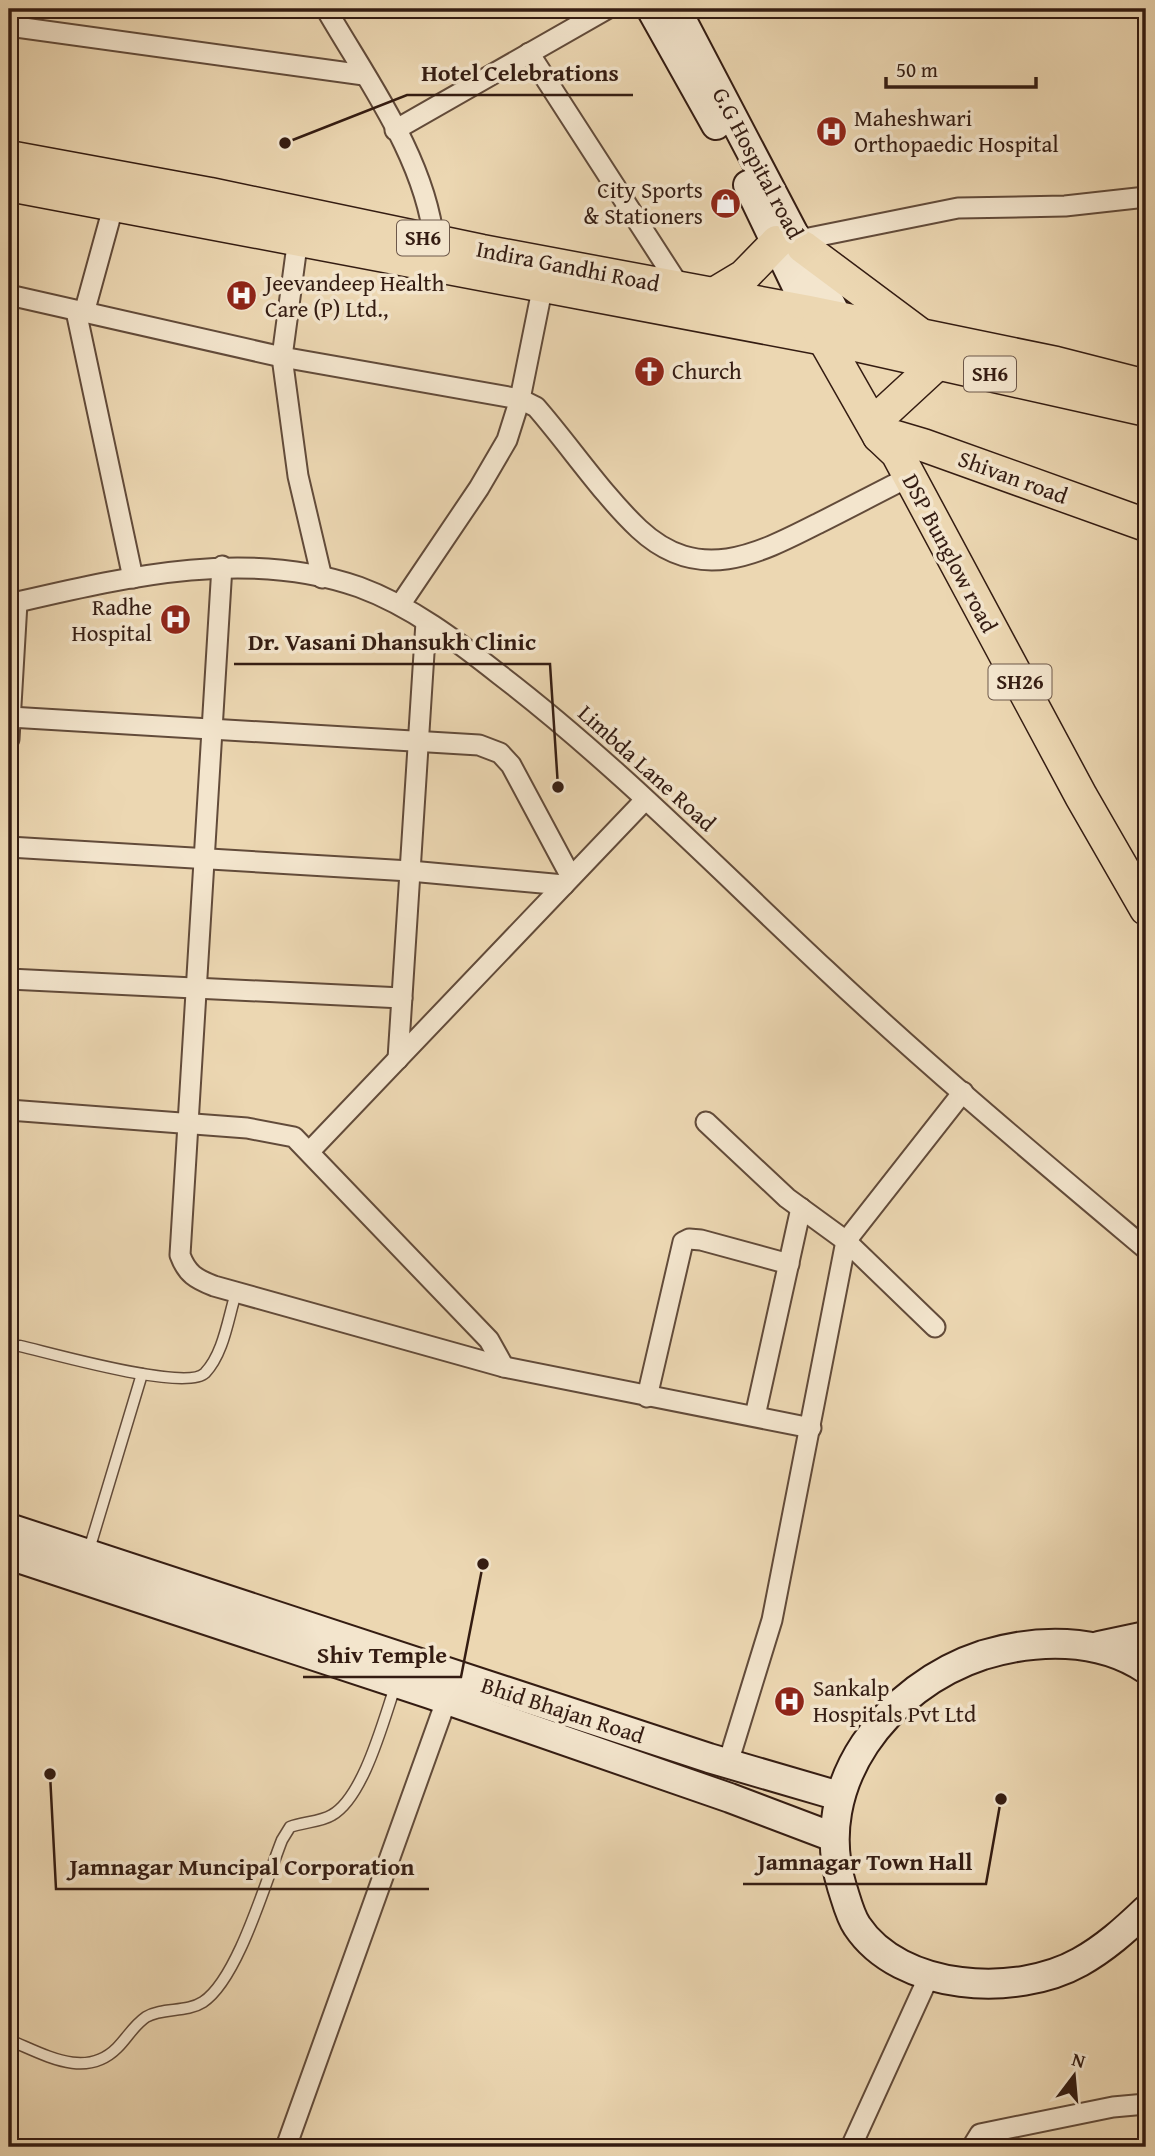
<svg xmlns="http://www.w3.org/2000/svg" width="1155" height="2156" viewBox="0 0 1155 2156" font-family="'Gentium Book Plus',serif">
	<rect width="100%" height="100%" fill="#ecd7b2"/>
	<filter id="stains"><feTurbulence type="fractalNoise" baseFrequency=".00286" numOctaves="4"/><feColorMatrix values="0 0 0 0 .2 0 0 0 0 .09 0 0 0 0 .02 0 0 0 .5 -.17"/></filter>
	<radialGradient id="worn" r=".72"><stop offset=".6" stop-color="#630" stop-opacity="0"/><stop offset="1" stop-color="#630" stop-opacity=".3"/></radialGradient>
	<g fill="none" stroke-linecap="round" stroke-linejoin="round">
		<defs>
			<g id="service">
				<path d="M20,1346C51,1353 186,1392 205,1373C224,1353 228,1318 236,1293"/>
				<polyline points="88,1553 142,1374"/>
				<path d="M9,2040C44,2054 85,2080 117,2048C128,2037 133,2026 146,2017C163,2007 186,2013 203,2002C238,1979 266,1880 282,1840L290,1827C303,1822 321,1822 332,1815C364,1797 384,1718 396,1684"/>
			</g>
			<g id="minor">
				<path d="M326,9C367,80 425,158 434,241"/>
				<polyline points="9,26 364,75"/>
				<polyline points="529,53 680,287"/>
				<polyline points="395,130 607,9"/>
				<polyline points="298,238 282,357 298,476 322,578"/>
				<polyline points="799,240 958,208 1065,206 1146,197"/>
				<path d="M9,295L282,357L520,399L536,407C570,446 602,494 639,529C699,585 758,554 819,523C849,508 879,492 909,477"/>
				<polyline points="76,311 133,578"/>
				<polyline points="84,313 114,204"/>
				<path d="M222,566L180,1255C187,1274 196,1279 214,1286L504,1367L811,1428"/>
				<path d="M9,604C122,578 245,547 359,587C411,606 457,641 500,675C616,764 719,870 826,970C929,1067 1038,1158 1146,1249"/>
				<polyline points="400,605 479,488 507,440 520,399 543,285"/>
				<polyline points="10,717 479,745 500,753 511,765 571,877"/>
				<polyline points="9,739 17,603"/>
				<polyline points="9,847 410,871 564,885"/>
				<polyline points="9,979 402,998"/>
				<polyline points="398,1059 426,622"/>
				<polyline points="9,1110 247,1128 294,1137 489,1340 504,1367"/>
				<polyline points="706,1122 787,1198 846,1241 935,1327"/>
				<polyline points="310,1151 645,800"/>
				<polyline points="647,1397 683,1242 689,1239 701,1240 789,1264"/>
				<polyline points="755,1416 801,1208"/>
				<polyline points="728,1763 772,1620 846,1241 963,1092"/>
				<polyline points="286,2147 450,1690"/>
				<polyline points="851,2147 929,1976"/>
				<polyline points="972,2147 980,2134 1113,2107 1146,2104"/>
			</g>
			<g id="secondary">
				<polyline points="651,9 716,125"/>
				<polyline points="676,9 838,318"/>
				<polyline points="748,185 809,312"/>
				<polyline points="9,1528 709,1758 839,1796"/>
				<polyline points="9,1555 430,1694 730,1798 833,1837"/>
				<polyline points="1099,1646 1146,1636"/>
				<path d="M1146,1669C1098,1637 1036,1639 983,1655C888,1686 810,1784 842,1887C846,1899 850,1916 857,1926C900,1991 1016,1998 1080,1962C1105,1948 1125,1930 1146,1910"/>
			</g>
			<g id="primary">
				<polyline points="9,157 210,194 482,251 809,312 1056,363 1146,386"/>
				<polyline points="9,185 851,344 1146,410"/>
				<polyline points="803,247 917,332"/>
				<polyline points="714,294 744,276 777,242"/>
				<polyline points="817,327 879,436 897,453 1081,796 1146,909"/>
				<polyline points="886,411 938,363"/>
				<polyline points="879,436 896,437 923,445 1146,525"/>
			</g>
		</defs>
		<use href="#service" stroke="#624b3a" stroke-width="13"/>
		<use href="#minor" stroke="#624b3a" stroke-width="23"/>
		<use href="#secondary" stroke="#341c12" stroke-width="32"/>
		<use href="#primary" stroke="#341c12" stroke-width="35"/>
		<use href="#service" stroke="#f3e5cd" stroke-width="10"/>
		<use href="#minor" stroke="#f3e5cd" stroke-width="19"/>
		<use href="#secondary" stroke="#f3e5cd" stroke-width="28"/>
		<use href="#primary" stroke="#ecd7b2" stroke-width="32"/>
	</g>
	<defs>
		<symbol id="hospital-disc" viewBox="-11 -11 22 22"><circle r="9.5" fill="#8f2418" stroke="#f3e5cd"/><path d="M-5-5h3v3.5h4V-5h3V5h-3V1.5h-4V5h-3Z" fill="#fff"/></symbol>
		<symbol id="shop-disc" viewBox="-11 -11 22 22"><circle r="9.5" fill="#8f2418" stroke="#f3e5cd"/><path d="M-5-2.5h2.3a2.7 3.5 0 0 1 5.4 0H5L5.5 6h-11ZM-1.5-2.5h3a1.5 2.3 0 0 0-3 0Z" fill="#fff"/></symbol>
		<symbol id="church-disc" viewBox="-11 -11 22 22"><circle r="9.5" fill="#8f2418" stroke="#f3e5cd"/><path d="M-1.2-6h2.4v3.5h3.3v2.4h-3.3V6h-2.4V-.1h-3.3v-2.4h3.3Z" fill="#fff"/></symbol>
	</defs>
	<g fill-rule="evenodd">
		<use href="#hospital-disc" x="814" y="114" width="35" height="35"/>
		<use href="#shop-disc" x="708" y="186" width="35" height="35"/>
		<use href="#hospital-disc" x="224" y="278" width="35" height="35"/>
		<use href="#church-disc" x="632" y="354" width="35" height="35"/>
		<use href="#hospital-disc" x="158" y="602" width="35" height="35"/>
		<use href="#hospital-disc" x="772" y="1684" width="35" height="35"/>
	</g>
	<g text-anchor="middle" stroke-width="7" stroke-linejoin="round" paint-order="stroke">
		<g fill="#f3e5cd" stroke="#6d584a" stroke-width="2">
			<rect x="397" y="220.5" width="52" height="35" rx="5"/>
			<rect x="964" y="356.5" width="52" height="35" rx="5"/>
			<rect x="988.5" y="664.5" width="63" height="35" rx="5"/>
		</g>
		<g font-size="21" font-weight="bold" fill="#341c12">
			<text x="423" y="245">SH6</text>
			<text x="990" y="381">SH6</text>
			<text x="1020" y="689">SH26</text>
		</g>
		<g font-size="23" fill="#341c12" stroke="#f3e5cd" text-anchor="start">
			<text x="854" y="126">Maheshwari<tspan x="854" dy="26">Orthopaedic Hospital</tspan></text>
			<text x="703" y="198" text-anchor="end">City Sports<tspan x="703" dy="26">&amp; Stationers</tspan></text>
			<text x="265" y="291">Jeevandeep Health<tspan x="265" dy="26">Care (P) Ltd.,</tspan></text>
			<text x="672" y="379">Church</text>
			<text x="152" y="615" text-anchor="end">Radhe<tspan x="152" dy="26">Hospital</tspan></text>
			<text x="813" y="1696">Sankalp<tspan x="813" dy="26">Hospitals Pvt Ltd</tspan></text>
		</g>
		<g font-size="23" fill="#341c12" stroke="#f3e5cd">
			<text transform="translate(758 163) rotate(62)" y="8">G.G Hospital road</text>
			<text transform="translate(568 266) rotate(11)" y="8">Indira Gandhi Road</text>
			<text transform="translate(1013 477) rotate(20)" y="8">Shivan road</text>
			<text transform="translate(950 553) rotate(62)" y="8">DSP Bunglow road</text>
			<text transform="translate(647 768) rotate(42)" y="8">Limbda Lane Road</text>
			<text transform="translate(563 1710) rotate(18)" y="8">Bhid Bhajan Road</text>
		</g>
	</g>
	<path fill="none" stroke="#341c12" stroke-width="2.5" d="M285 143L407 95H633M558 787L550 664H234M483 1564L461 1677H303M1001 1799L986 1884H743M50 1774L56 1889H429"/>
	<g fill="#341c12" stroke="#f3e5cd" stroke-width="2.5">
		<circle cx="285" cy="143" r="7"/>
		<circle cx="558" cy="787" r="7"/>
		<circle cx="483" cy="1564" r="7"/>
		<circle cx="1001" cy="1799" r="7"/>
		<circle cx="50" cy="1774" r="7"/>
	</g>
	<g font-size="24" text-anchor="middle" font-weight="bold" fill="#341c12" stroke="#f3e5cd" stroke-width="7" stroke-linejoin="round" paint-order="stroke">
		<text x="520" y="81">Hotel Celebrations</text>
		<text x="392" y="650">Dr. Vasani Dhansukh Clinic</text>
		<text x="382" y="1663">Shiv Temple</text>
		<text x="865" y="1870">Jamnagar Town Hall</text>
		<text x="242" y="1875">Jamnagar Muncipal Corporation</text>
	</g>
	<rect width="1155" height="2156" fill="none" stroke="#ecd7b2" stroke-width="35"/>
	<rect x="10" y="10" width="1134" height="2135" fill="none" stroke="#341c12" stroke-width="3.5"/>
	<rect x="18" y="18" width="1120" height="2121" fill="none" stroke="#341c12" stroke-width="2"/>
	<g transform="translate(1074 2076) rotate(16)" stroke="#f3e5cd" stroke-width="5" paint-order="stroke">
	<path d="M0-5L12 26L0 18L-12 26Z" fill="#341c12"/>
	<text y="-10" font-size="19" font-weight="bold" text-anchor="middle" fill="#341c12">N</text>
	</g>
	<path d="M886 77v10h150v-10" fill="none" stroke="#341c12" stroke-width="3.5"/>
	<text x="896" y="77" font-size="21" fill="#341c12" stroke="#f3e5cd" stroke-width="5" paint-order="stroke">50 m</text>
	<rect width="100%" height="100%" filter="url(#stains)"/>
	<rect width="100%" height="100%" fill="url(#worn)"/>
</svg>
